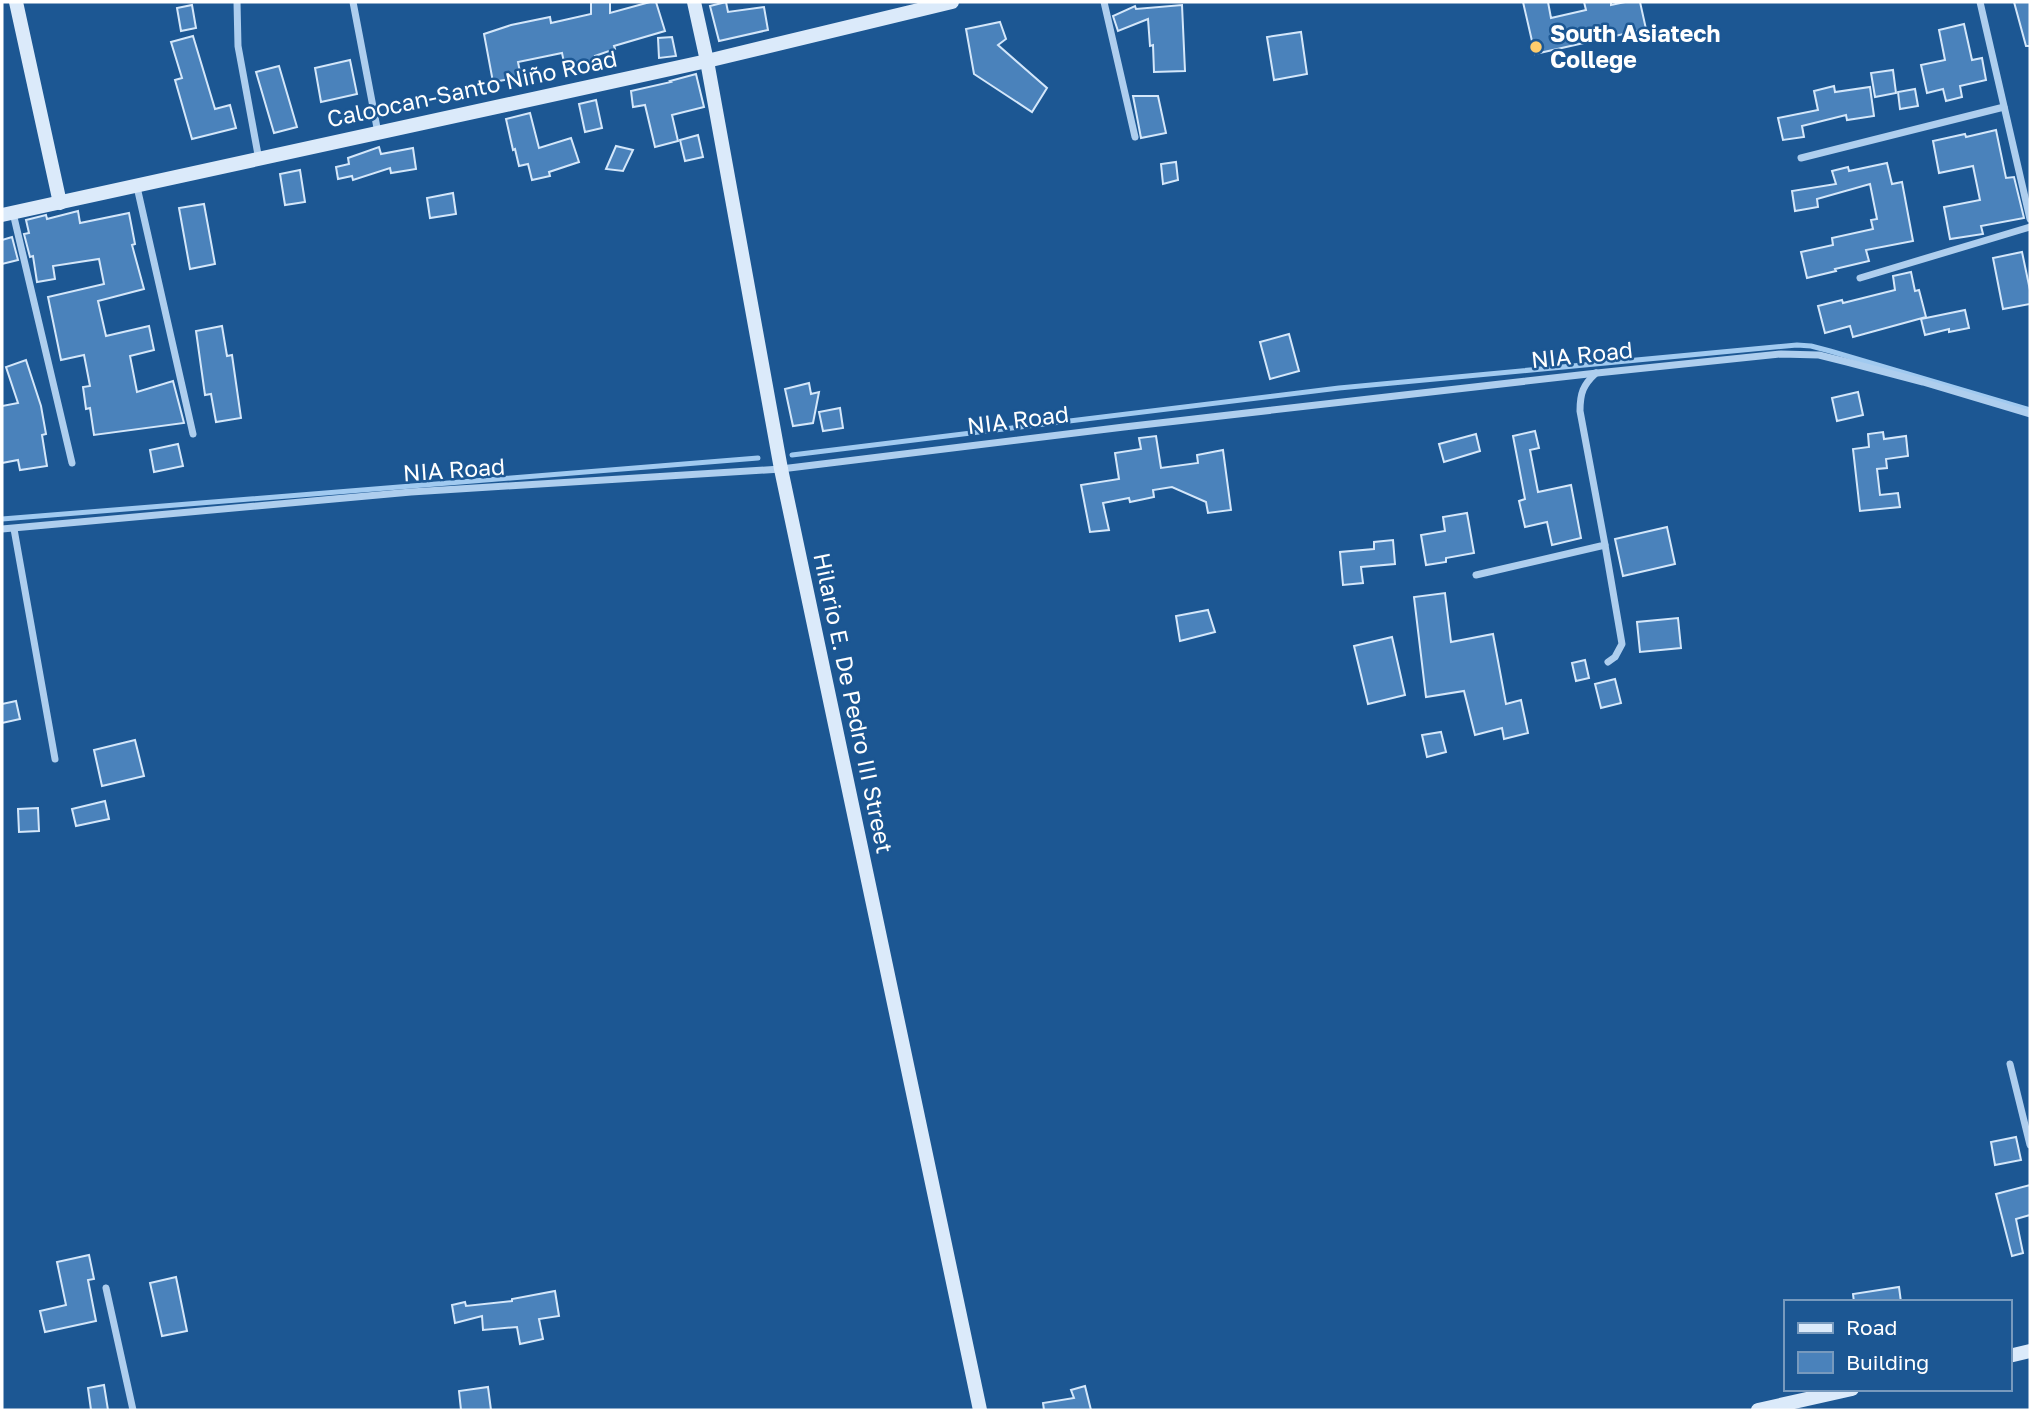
<svg xmlns="http://www.w3.org/2000/svg" width="2032" height="1412" viewBox="0 0 2032 1412" font-family="'Golos Text',sans-serif">
	<rect width="100%" height="100%" fill="#1c5793"/>
	<g fill="none" stroke-linecap="round" stroke-linejoin="round">
		<g stroke="#a1caf0" stroke-width="5">
			<polyline points="792,455 1339,388 1797,345 1811,346 1830,351 2030,410"/>
			<polyline points="2,519 758,458"/>
		</g>
	</g>
	<g fill="#4a82bb" stroke="#d4e7fa" stroke-width="2">
		<polygon points="591,2 610,2 610,13 650,2 656,2 665,31 614,46 615,49 595,56 596,60 565,67 562,53 518,62 521,77 493,82 484,34 511,25 550,17 551,23 591,14"/>
		<polygon points="726,2 728,12 764,7 768,30 719,41 710,6"/>
		<polygon points="1523,2 1548,2 1551,18 1586,10 1584,2 1611,2 1611,5 1625,2 1640,2 1646,29 1535,54"/>
		<polygon points="2014,2 2030,2 2030,46 2026,46"/>
		<polygon points="192,5 196,28 181,31 177,8"/>
		<polygon points="1182,5 1185,71 1154,72 1153,45 1150,46 1148,19 1118,31 1113,16 1135,6 1136,9"/>
		<polygon points="1000,22 1006,39 998,45 1047,88 1032,112 974,74 966,29"/>
		<polygon points="1964,24 1972,60 1982,58 1986,80 1960,86 1962,97 1946,101 1943,89 1927,93 1921,65 1945,60 1939,30"/>
		<polygon points="1301,32 1307,74 1274,80 1267,37"/>
		<polygon points="193,36 215,109 230,105 236,128 192,139 175,80 182,78 171,42"/>
		<polygon points="672,37 676,56 659,58 658,38"/>
		<polygon points="350,60 357,94 321,102 315,68"/>
		<polygon points="279,66 297,127 274,133 256,72"/>
		<polygon points="1893,70 1896,93 1875,97 1871,73"/>
		<polygon points="696,74 704,107 672,115 678,141 655,147 645,105 633,107 631,91 671,82 670,81"/>
		<polygon points="1834,86 1835,92 1870,87 1874,116 1847,120 1846,115 1802,126 1804,137 1783,140 1778,118 1818,110 1814,91"/>
		<polygon points="1915,89 1918,106 1900,109 1898,92"/>
		<polygon points="1133,96 1158,96 1166,133 1141,138"/>
		<polygon points="596,100 602,128 585,132 579,104"/>
		<polygon points="530,113 539,148 571,138 579,162 549,172 550,176 532,180 528,164 519,166 515,149 513,150 506,119"/>
		<polygon points="1996,130 2006,178 2014,177 2024,218 1981,226 1983,234 1950,239 1944,207 1980,200 1973,166 1939,173 1933,141 1965,134 1966,137"/>
		<polygon points="698,135 703,157 685,161 680,140"/>
		<polygon points="616,146 633,150 623,171 606,169"/>
		<polygon points="379,147 381,154 413,148 416,169 391,173 390,168 353,180 352,176 338,179 336,167 349,164 348,158"/>
		<polygon points="1176,162 1178,180 1163,184 1161,164"/>
		<polygon points="1887,163 1892,184 1902,182 1913,241 1866,250 1869,261 1835,269 1836,271 1807,278 1801,252 1833,245 1832,238 1873,229 1871,220 1877,219 1870,184 1817,199 1818,207 1795,211 1792,191 1836,184 1832,171 1848,167 1849,171"/>
		<polygon points="300,170 305,202 285,205 280,174"/>
		<polygon points="453,193 456,214 430,218 427,198"/>
		<polygon points="204,204 215,264 190,269 179,208"/>
		<polygon points="78,211 80,223 129,213 135,244 132,245 144,289 98,301 106,336 149,326 154,350 130,356 137,392 173,381 184,423 94,435 90,408 86,409 83,387 90,386 84,355 61,360 48,297 104,284 99,259 53,266 55,279 37,282 33,256 30,257 24,234 29,233 26,220 46,215 47,219"/>
		<polygon points="12,237 18,260 2,264 2,240"/>
		<polygon points="2022,252 2030,290 2030,304 2003,309 1993,258"/>
		<polygon points="1911,272 1915,291 1919,290 1926,317 1853,337 1850,326 1825,333 1818,306 1842,300 1843,303 1895,290 1893,276"/>
		<polygon points="1965,310 1969,328 1949,332 1949,329 1925,335 1921,319"/>
		<polygon points="222,326 227,356 232,355 241,418 216,422 211,394 205,395 196,331"/>
		<polygon points="1289,334 1299,371 1270,379 1260,342"/>
		<polygon points="26,360 41,406 46,434 42,435 47,466 20,470 18,460 2,463 2,406 18,403 6,367"/>
		<polygon points="809,383 811,394 819,392 813,423 793,426 785,389"/>
		<polygon points="1858,392 1863,415 1837,421 1832,398"/>
		<polygon points="840,408 843,428 823,431 819,412"/>
		<polygon points="1535,431 1539,448 1530,450 1538,492 1571,485 1581,538 1552,545 1547,522 1525,527 1519,501 1525,499 1513,436"/>
		<polygon points="1883,432 1884,439 1906,436 1908,456 1886,459 1887,468 1877,469 1880,495 1898,493 1900,507 1860,511 1853,449 1869,447 1868,434"/>
		<polygon points="1476,434 1480,451 1444,462 1439,444"/>
		<polygon points="1156,436 1161,468 1198,463 1197,455 1223,450 1231,510 1208,513 1206,502 1172,487 1153,490 1154,497 1130,502 1129,498 1103,503 1109,530 1090,532 1081,485 1119,479 1115,453 1141,449 1139,438"/>
		<polygon points="178,444 183,466 154,472 150,450"/>
		<polygon points="1467,513 1474,553 1446,558 1446,562 1426,565 1421,535 1445,531 1443,517"/>
		<polygon points="1667,527 1675,564 1623,576 1615,539"/>
		<polygon points="1393,540 1395,564 1361,567 1363,583 1343,585 1340,552 1374,549 1374,542"/>
		<polygon points="1445,593 1451,642 1493,634 1506,704 1521,700 1528,733 1504,739 1502,728 1475,735 1464,691 1426,697 1414,597"/>
		<polygon points="1208,610 1215,632 1180,641 1176,616"/>
		<polygon points="1678,618 1681,648 1640,652 1637,622"/>
		<polygon points="1392,637 1405,695 1368,704 1354,646"/>
		<polygon points="1585,660 1589,678 1576,681 1572,663"/>
		<polygon points="1615,679 1621,703 1601,708 1595,684"/>
		<polygon points="16,701 20,719 2,723 2,704"/>
		<polygon points="1441,732 1446,752 1427,757 1422,735"/>
		<polygon points="135,740 144,776 102,786 94,750"/>
		<polygon points="105,801 109,819 76,826 72,809"/>
		<polygon points="38,808 39,831 19,832 18,809"/>
		<polygon points="2016,1137 2021,1160 1995,1165 1991,1142"/>
		<polygon points="2030,1185 2030,1215 2016,1219 2023,1253 2012,1256 1996,1194"/>
		<polygon points="89,1255 94,1279 88,1280 96,1321 45,1332 40,1311 66,1305 57,1262"/>
		<polygon points="176,1277 187,1331 162,1336 150,1283"/>
		<polygon points="1899,1287 1901,1302 1854,1302 1853,1294"/>
		<polygon points="555,1291 559,1316 539,1319 543,1339 520,1344 517,1327 483,1330 482,1316 455,1323 452,1305 465,1302 466,1306 512,1301 512,1299"/>
		<polygon points="104,1385 108,1410 91,1410 88,1388"/>
		<polygon points="1085,1386 1091,1410 1044,1410 1043,1403 1074,1398 1071,1390"/>
		<polygon points="488,1387 491,1410 461,1410 459,1391"/>
	</g>
	<g fill="none" stroke-linecap="round" stroke-linejoin="round">
		<g stroke="#aeceee" stroke-width="7">
			<polyline points="237,2 238,46 259,160"/>
			<polyline points="353,2 378,133"/>
			<polyline points="1104,2 1135,137"/>
			<polyline points="1980,2 2030,219"/>
			<polyline points="1801,158 2004,107"/>
			<polyline points="137,187 193,434"/>
			<polyline points="13,213 72,463"/>
			<polyline points="1860,278 2030,227"/>
			<polyline points="2,529 411,492 781,469 1124,427 1597,373 1781,354 1819,355 1847,362 1923,382 2030,414"/>
			<polyline points="14,529 55,759"/>
			<polyline points="1605,545 1622,644 1615,657 1608,662"/>
			<path d="M1476,575L1605,545L1580,411C1580,393 1583,385 1596,373"/>
			<polyline points="2010,1064 2030,1145"/>
			<polyline points="106,1288 133,1410"/>
		</g>
		<g stroke="#dbeafa" stroke-width="14">
			<polyline points="16,2 60,203"/>
			<polyline points="694,2 707,61 781,469 980,1410"/>
			<polyline points="2,215 707,61 952,2"/>
			<polyline points="2009,1356 2030,1351"/>
			<polyline points="1758,1410 1852,1389"/>
		</g>
	</g>
	<circle fill="#fecc6c" stroke="#1c5793" stroke-width="2.5" cx="1536" cy="47" r="7"/>
	<g text-anchor="middle" stroke-width="5" stroke-linejoin="round" paint-order="stroke">
		<g font-size="23" font-weight="bold" fill="#fff" stroke="#1c5793" text-anchor="start">
			<text x="1550" y="42">South Asiatech<tspan x="1550" dy="26">College</tspan></text>
		</g>
		<g font-size="23" fill="#fff" stroke="#1c5793">
			<text transform="translate(472 89) rotate(-12)" y="8">Caloocan-Santo Niño Road</text>
			<text transform="translate(1582 355) rotate(-6)" y="8">NIA Road</text>
			<text transform="translate(1018 420) rotate(-7)" y="8">NIA Road</text>
			<text transform="translate(454 470) rotate(-4)" y="8">NIA Road</text>
			<text transform="translate(853 703) rotate(78)" y="8">Hilario E. De Pedro III Street</text>
		</g>
	</g>
	<rect width="2032" height="1412" fill="none" stroke="#ffffff" stroke-width="7"/>
	<rect x="1784" y="1300" width="228" height="91" fill="#1c5793" stroke="#779abe" stroke-width="2"/>
	<rect x="1798" y="1323" width="35" height="10" fill="#dbeafa" stroke="#779abe" stroke-width="2"/>
	<text x="1846" y="1335" font-size="21" fill="#ffffff">Road</text>
	<rect x="1798" y="1352" width="35" height="21" fill="#4a82bb" stroke="#779abe" stroke-width="2"/>
	<text x="1846" y="1370" font-size="21" fill="#ffffff">Building</text>
</svg>
